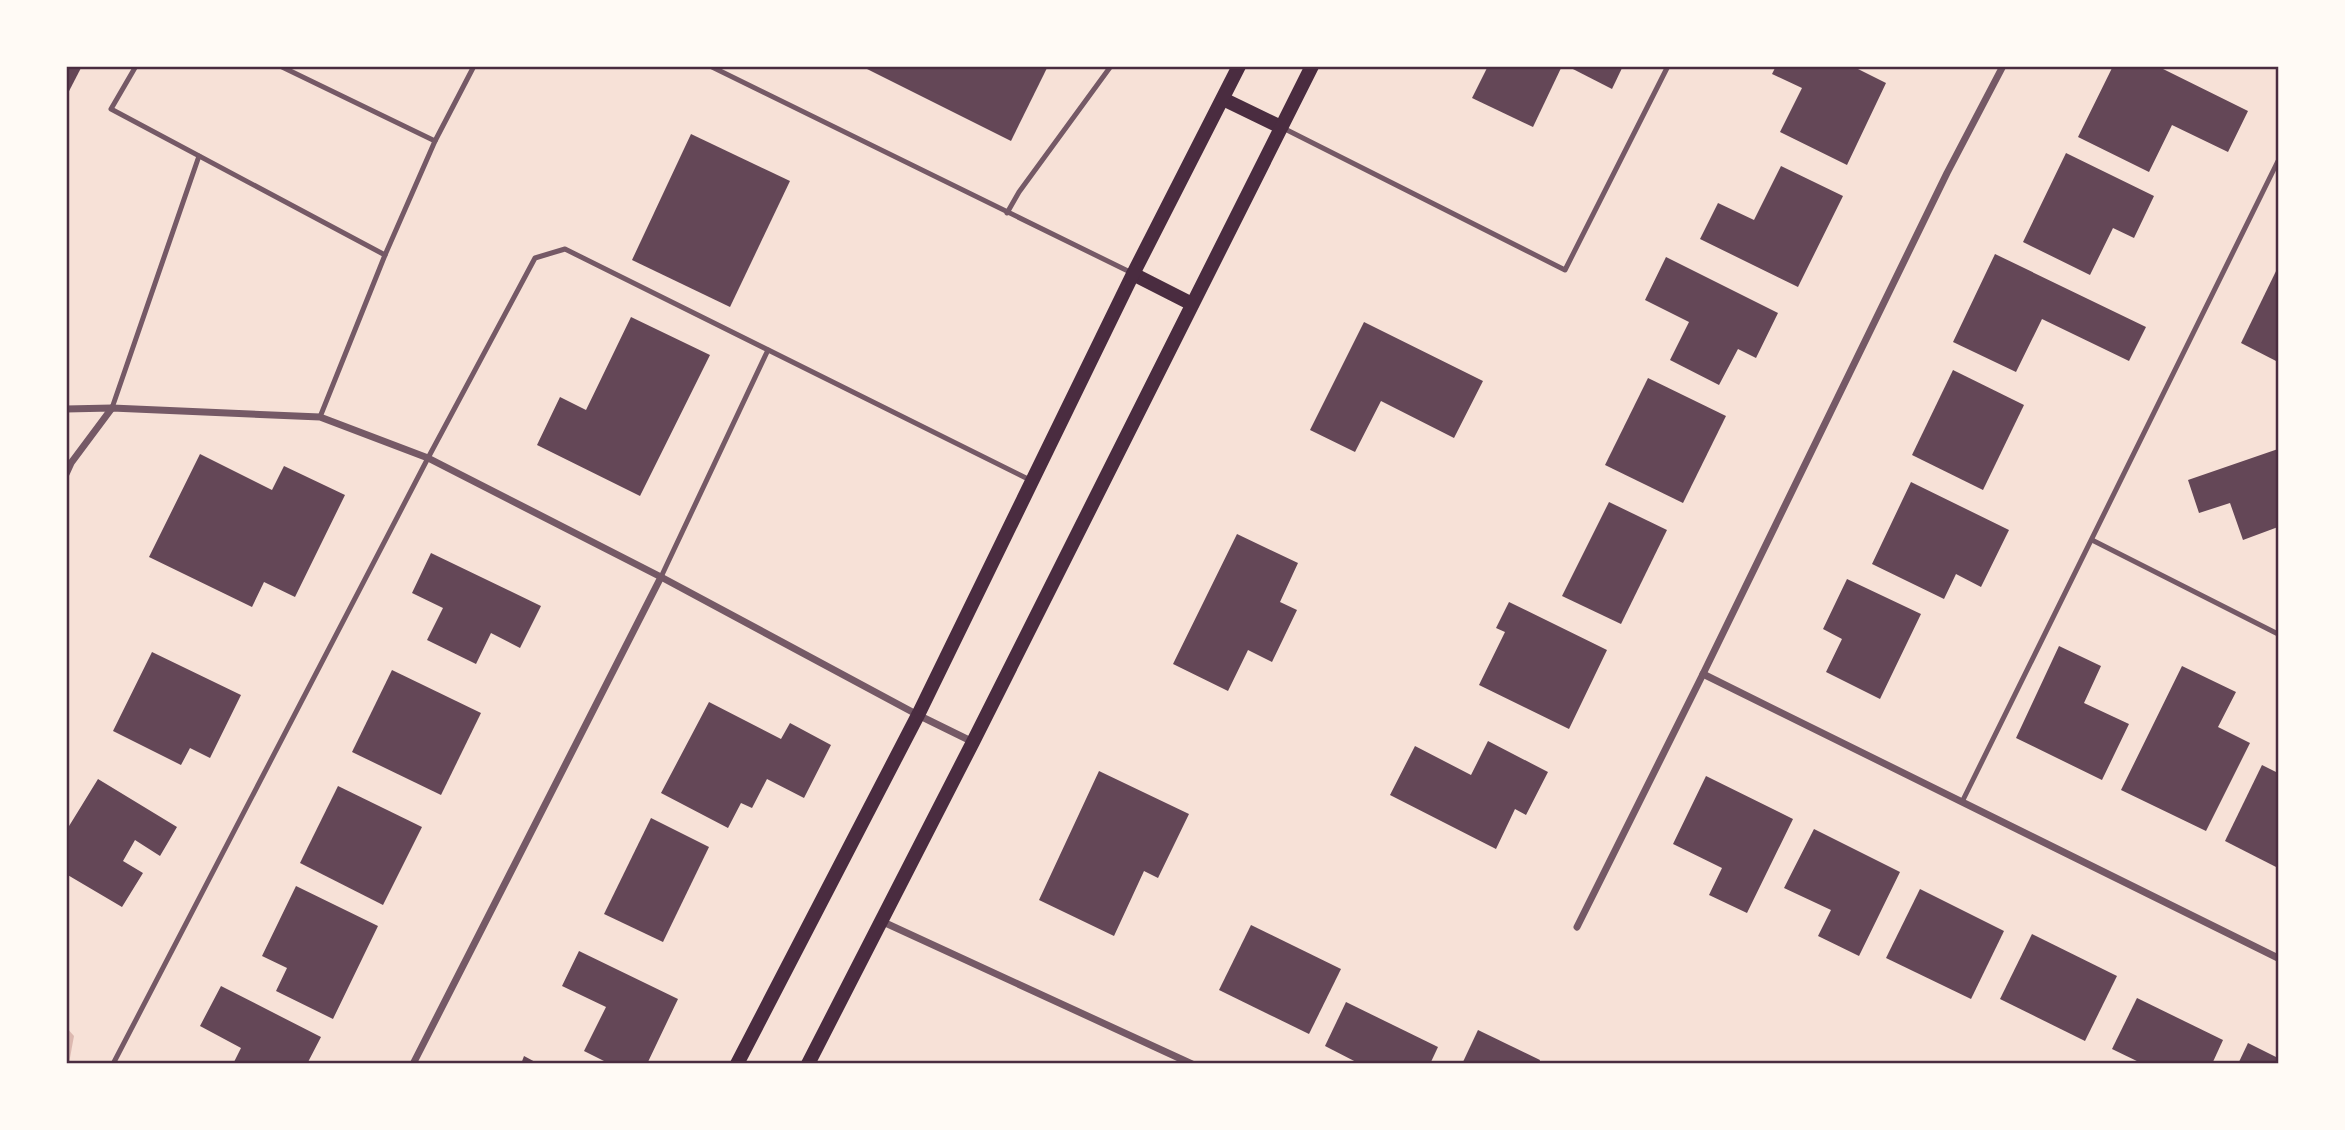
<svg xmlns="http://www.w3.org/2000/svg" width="2345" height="1130" viewBox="0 0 2345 1130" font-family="Arial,sans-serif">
	<rect width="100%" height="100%" fill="#f7e1d7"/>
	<polygon fill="#dcb8b0" points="66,1027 74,1036 69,1063 67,1063"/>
	<g fill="#644757">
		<polygon points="66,66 82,66 66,97"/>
		<polygon points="861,66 1044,66 1047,68 1011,141"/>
		<polygon points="1488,66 1562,66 1533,127 1472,98"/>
		<polygon points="1567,66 1623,66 1612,89"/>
		<polygon points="1776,66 1852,66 1886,83 1847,165 1780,132 1802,88 1772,74"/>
		<polygon points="2113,66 2157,66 2248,111 2228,152 2172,125 2149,172 2078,137"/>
		<polygon points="691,134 790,181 730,307 632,260"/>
		<polygon points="2066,153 2154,196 2134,238 2113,228 2090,275 2023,242"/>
		<polygon points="1781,166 1843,196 1798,287 1700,239 1718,203 1754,220"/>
		<polygon points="1995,254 2146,327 2129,361 2042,319 2016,372 1953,342"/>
		<polygon points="1666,257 1778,313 1756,358 1738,349 1719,385 1670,360 1689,322 1645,300"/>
		<polygon points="2278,267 2278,362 2241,343"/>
		<polygon points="631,317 710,355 640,496 537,445 560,397 586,410"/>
		<polygon points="1364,322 1483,381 1454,438 1381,401 1355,452 1310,430"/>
		<polygon points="1953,370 2024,405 1983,490 1912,455"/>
		<polygon points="1648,378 1726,416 1683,503 1605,465"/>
		<polygon points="2278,449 2278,527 2243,540 2230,503 2199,513 2188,480"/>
		<polygon points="200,454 272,490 284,466 345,495 295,597 264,582 252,607 149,557"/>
		<polygon points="1911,482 2009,530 1981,587 1956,574 1944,599 1872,564"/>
		<polygon points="1609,502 1667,530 1621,624 1562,596"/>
		<polygon points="1237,534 1298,563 1280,602 1297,610 1272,662 1248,650 1228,691 1173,664"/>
		<polygon points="431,553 541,606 520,648 491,633 476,664 427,640 443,608 412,593"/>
		<polygon points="1847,579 1921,614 1880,699 1826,672 1842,639 1823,629"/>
		<polygon points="1509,602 1607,650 1569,729 1479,685 1505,632 1496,628"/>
		<polygon points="2059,646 2101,666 2084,703 2129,724 2102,780 2016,738"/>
		<polygon points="152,652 241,695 210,758 190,748 181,765 113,731"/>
		<polygon points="2182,666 2236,692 2218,727 2250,743 2206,831 2121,790"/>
		<polygon points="392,670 481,713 441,795 352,752"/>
		<polygon points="709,702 781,739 790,723 831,745 804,798 767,779 752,808 741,803 728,828 661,793"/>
		<polygon points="1488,741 1548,772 1526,815 1515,809 1496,849 1390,795 1415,746 1471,775"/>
		<polygon points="2262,765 2278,773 2278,868 2225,841"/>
		<polygon points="1099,771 1189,814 1158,878 1144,871 1114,936 1039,900"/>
		<polygon points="1706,776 1793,819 1747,913 1709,895 1722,868 1673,844"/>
		<polygon points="98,779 177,827 160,856 135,840 123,861 143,873 122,907 66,874 66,831"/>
		<polygon points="338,786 422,827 383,905 300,863"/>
		<polygon points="651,818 709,847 663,942 604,914"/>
		<polygon points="1814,829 1900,872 1859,956 1818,936 1831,910 1784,888"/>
		<polygon points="296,886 378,926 333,1019 276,991 287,968 262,956"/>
		<polygon points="1920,889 2004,931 1971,999 1886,958"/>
		<polygon points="1251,925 1341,969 1309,1034 1219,990"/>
		<polygon points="2032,934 2117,976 2085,1041 2000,999"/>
		<polygon points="579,951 678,999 647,1064 610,1064 584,1051 606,1007 562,986"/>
		<polygon points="221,986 321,1037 307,1064 233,1064 241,1048 200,1026"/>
		<polygon points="2137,998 2223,1040 2212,1064 2143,1064 2112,1049"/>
		<polygon points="1346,1002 1438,1047 1430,1064 1360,1064 1325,1046"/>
		<polygon points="1478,1030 1540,1060 1539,1064 1462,1064"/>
		<polygon points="2248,1043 2278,1058 2278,1064 2238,1064"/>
		<polygon points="524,1056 539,1064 521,1064"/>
	</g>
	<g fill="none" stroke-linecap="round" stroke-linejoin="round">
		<g stroke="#755966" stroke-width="5">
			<polyline points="136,66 111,109 385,255"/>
			<polyline points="280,66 435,141"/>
			<polyline points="710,66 1132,273"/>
			<polyline points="1281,127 1565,270 1668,66"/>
			<polyline points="1007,213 1019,192 1111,66"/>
			<polyline points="112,408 199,156"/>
			<polyline points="320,417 385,255 435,141 474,66"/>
			<polyline points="2092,540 2278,634"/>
			<polyline points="661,577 768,350"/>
			<polyline points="1962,802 2278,161"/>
			<polyline points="113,1064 428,458 535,258 565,249 1030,480"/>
		</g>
		<g stroke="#755966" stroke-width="7">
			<polyline points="66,409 112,408 320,417 428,458 661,577 918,715 973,742"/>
			<polyline points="66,474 71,463 112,408"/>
			<polyline points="1703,674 2278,958"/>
			<polyline points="881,921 1192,1064"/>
			<polyline points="1577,927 1703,674 1947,173 2003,66"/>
			<polyline points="413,1064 661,577"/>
		</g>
		<g stroke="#4a2c40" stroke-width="14">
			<polyline points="1223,99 1281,127"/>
			<polyline points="1133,274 1192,304"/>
			<polyline points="737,1064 918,715 1133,274 1239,66"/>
			<polyline points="808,1064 973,742 1312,66"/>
		</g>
	</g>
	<rect width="2345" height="1130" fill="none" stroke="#fffaf5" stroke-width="136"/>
	<rect x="68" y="68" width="2209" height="994" fill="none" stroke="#4a2c40" stroke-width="2.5"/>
</svg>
